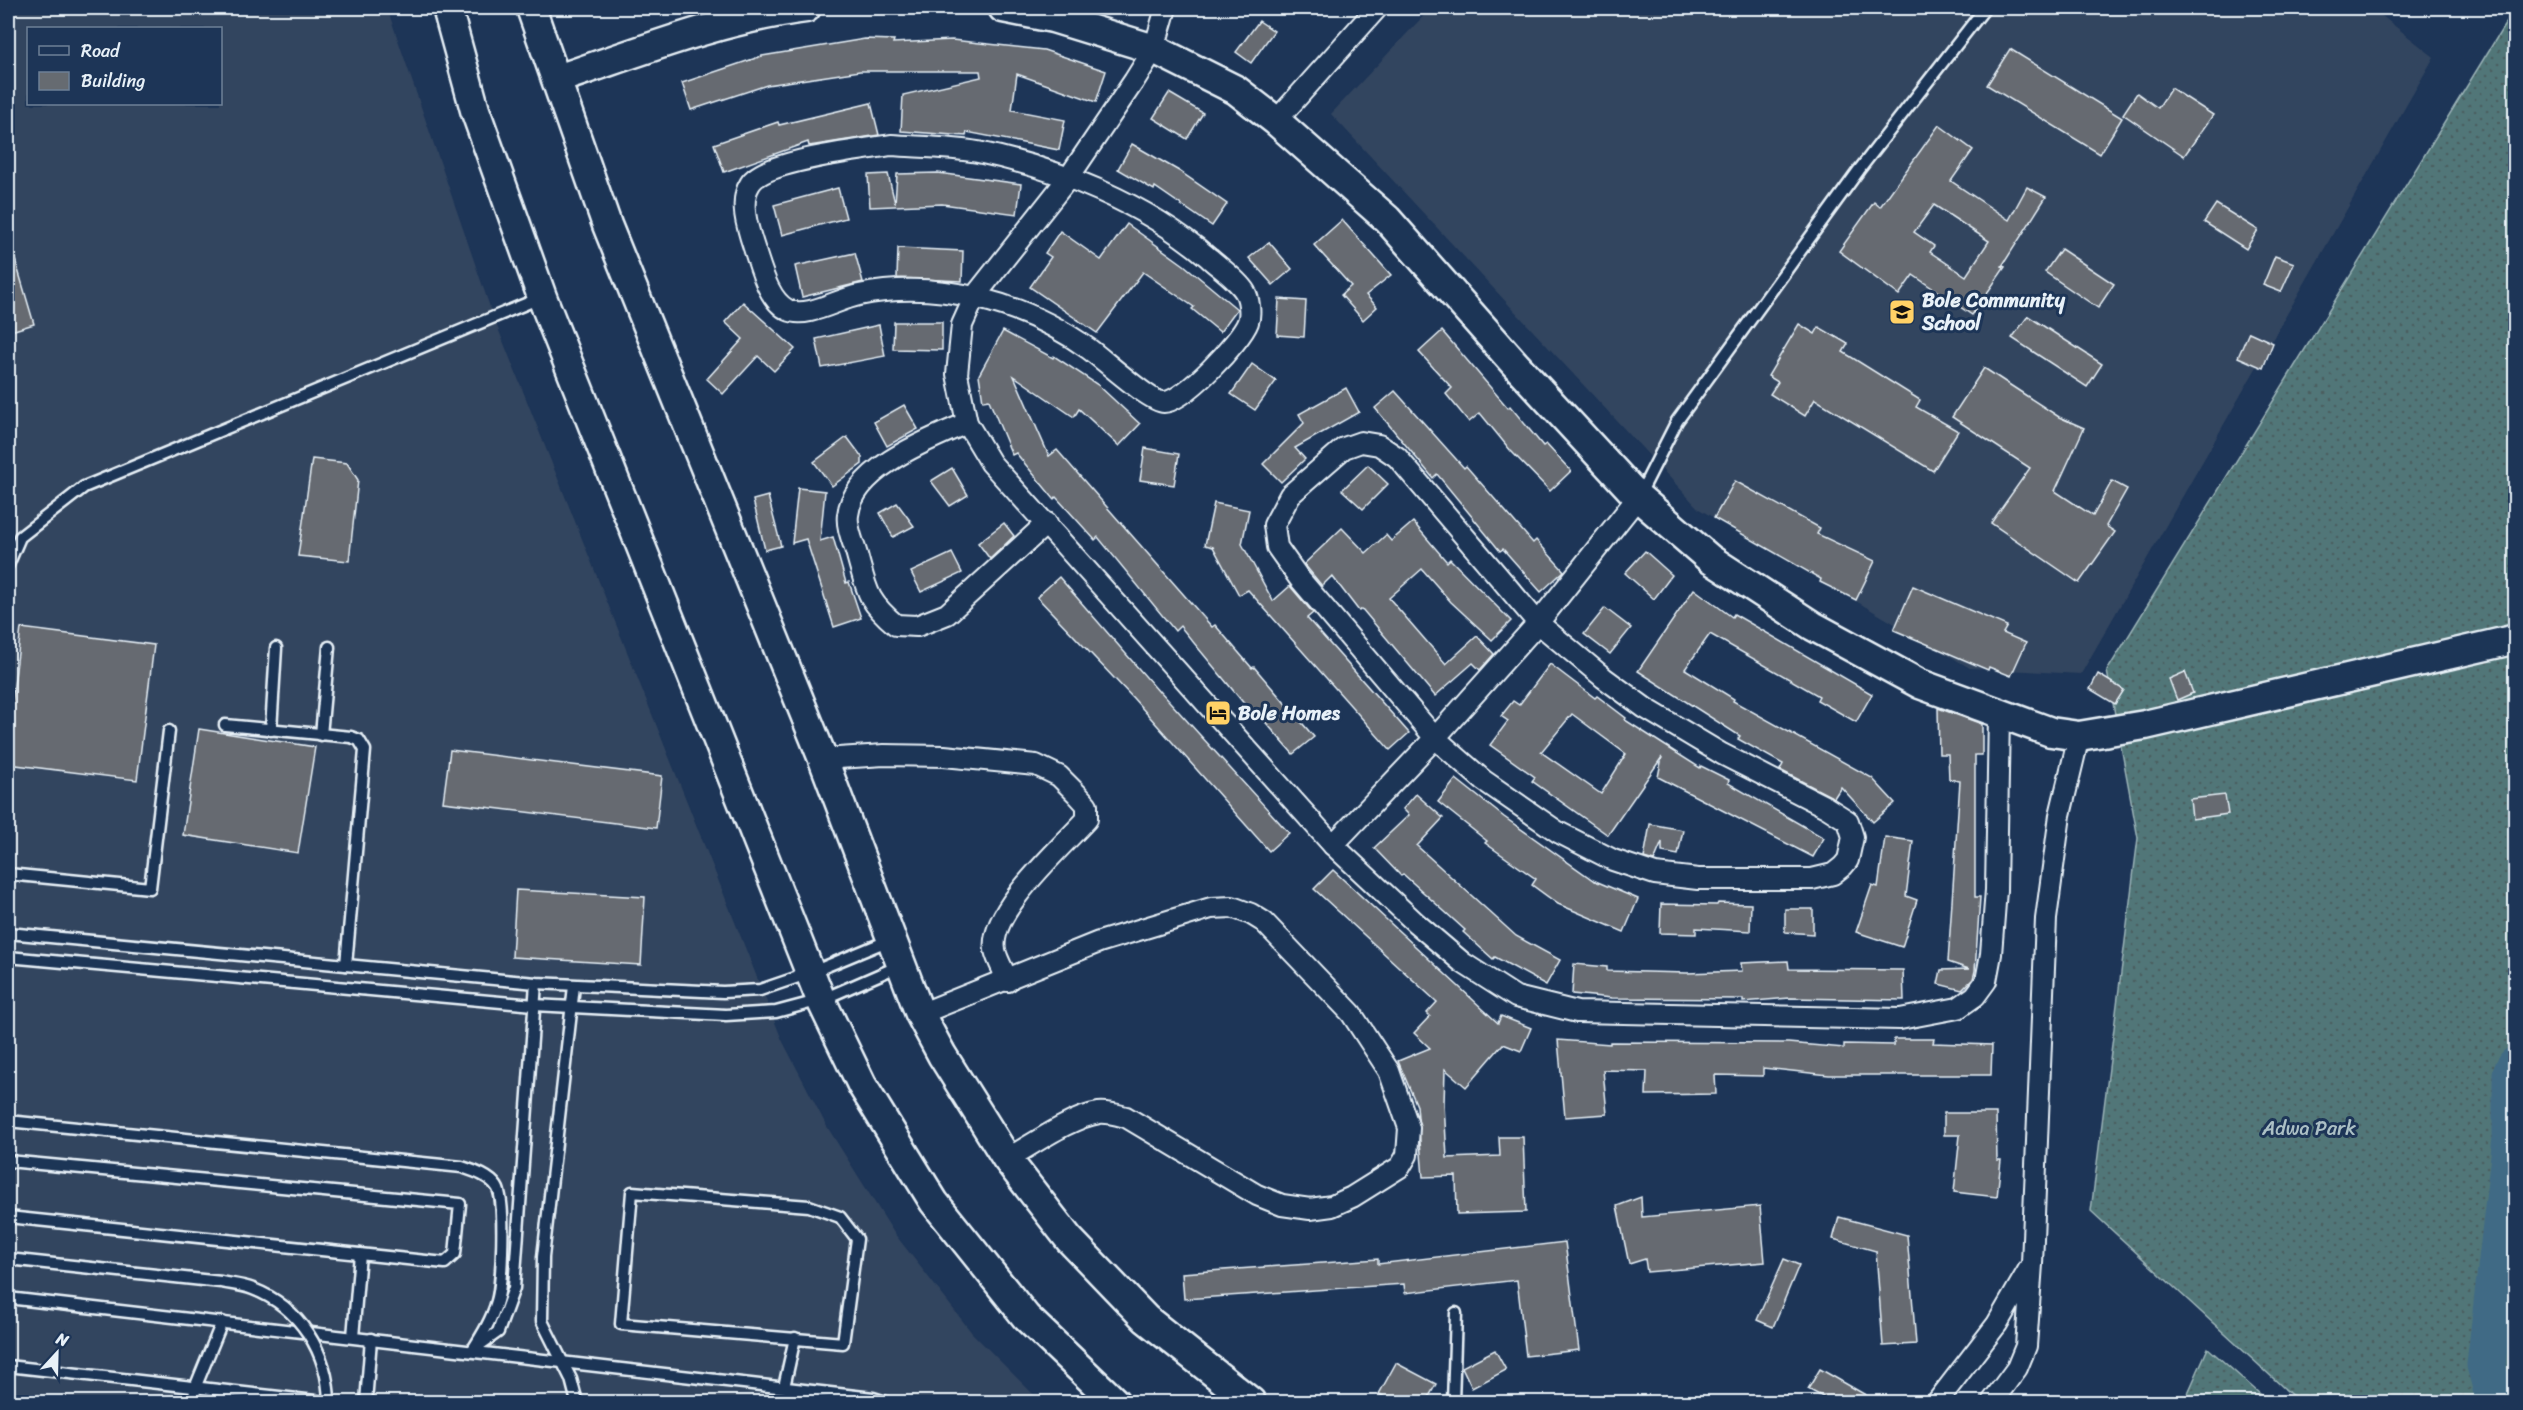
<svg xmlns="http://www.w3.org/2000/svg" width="2523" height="1410" viewBox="0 0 2523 1410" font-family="Sriracha,sans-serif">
	<defs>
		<pattern id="grass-dots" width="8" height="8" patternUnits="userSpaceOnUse" patternTransform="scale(1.5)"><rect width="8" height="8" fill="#517678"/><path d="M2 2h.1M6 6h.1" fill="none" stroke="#4c5f61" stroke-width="1.8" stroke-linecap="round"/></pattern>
	</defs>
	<rect width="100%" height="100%" fill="#1d3557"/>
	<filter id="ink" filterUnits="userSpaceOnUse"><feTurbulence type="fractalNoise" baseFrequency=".0167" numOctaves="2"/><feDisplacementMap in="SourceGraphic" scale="12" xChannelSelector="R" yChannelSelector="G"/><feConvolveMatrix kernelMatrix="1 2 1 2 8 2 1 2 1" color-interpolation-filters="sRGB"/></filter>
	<g filter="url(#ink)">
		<g fill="#33455f" fill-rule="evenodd">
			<path d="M8,8H387L493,316L782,1040L826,1125L894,1233L972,1333L1041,1402H8ZM28,28H220V104H28Z"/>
			<polygon points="1431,8 2372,8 2434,57 2081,674 1970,668 1699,509 1331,114"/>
		</g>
		<g fill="url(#grass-dots)" stroke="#9cb4b8" stroke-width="1.5">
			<polygon points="2515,8 2515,1402 2299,1402 2091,1211 2138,838 2107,671"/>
			<polygon points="2208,1348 2269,1402 2184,1402"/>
		</g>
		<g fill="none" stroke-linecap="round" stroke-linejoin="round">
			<polyline stroke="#406b85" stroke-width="39" points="2496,1402 2486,1365 2512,1138 2512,1073 2516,1066"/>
		</g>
		<g fill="#666b71" stroke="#e8f1f8" stroke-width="1.5" fill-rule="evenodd">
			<polygon points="1259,21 1274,31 1251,63 1236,52"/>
			<polygon points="865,39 894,40 893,43 952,40 1044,50 1106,71 1096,102 1017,74 1012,110 1065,120 1059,150 967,132 966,136 901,131 903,95 981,77 980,71 860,71 767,85 691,110 682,83 762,56"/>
			<polygon points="2010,49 2122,118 2100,154 1987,85"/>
			<polygon points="2171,88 2213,115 2184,156 2123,114 2137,93 2158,108"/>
			<polygon points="1169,93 1203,113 1187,139 1153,118"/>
			<polygon points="871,103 879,135 809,146 808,142 724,172 714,144 778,122 779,125"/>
			<path d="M1939,125L1973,150L1951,181L2009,220L2027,187L2046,197L2002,266L2005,267L1972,315L1913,275L1899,295L1839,251L1874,202L1880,207ZM1934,205L1989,241L1966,276L1930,252L1934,246L1914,232Z"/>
			<polygon points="1132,144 1179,171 1227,204 1212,226 1155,187 1154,190 1118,169"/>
			<polygon points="938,173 1021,184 1017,214 942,204 870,207 868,175 888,174 895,203 897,174"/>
			<polygon points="838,188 846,218 782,235 774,205"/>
			<polygon points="2216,204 2258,230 2246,249 2204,222"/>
			<polygon points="1342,220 1391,275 1366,295 1377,307 1363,320 1341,295 1351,286 1314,245"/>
			<polygon points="1127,224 1184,265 1237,309 1220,332 1192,309 1194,307 1143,272 1097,333 1030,287 1051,257 1045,253 1060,231 1101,260"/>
			<polygon points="1269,242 1292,269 1273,285 1249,258"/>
			<polygon points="898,248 963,251 962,281 897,278"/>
			<polygon points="12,249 34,324 8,332 8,250"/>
			<polygon points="2061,249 2114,284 2098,308 2045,272"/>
			<polygon points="855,253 863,282 802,297 795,266"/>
			<polygon points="2275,256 2294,263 2281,292 2263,285"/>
			<polygon points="1279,299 1306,301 1304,337 1277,335"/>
			<polygon points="743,302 795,349 774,371 758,356 723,394 707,379 743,339 725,322"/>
			<polygon points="2028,316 2102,364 2087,387 2012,338"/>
			<polygon points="894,322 942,322 942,350 893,349"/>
			<polygon points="1799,324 1815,334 1819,327 1848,344 1843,352 1920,400 1916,407 1958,431 1933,471 1815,399 1805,416 1770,394 1778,382 1768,376"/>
			<polygon points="879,325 885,356 822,368 816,339"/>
			<polygon points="1003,331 1053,358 1054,356 1098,385 1140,424 1119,446 1079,409 1074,417 1014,376 1049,456 1057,450 1212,627 1215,625 1252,668 1254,667 1314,737 1293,754 1255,710 1251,712 1180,626 1175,631 1098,537 1095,540 1056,497 1054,499 1016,453 1012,455 989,400 983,401 979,375"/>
			<polygon points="1442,331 1508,408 1510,406 1543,446 1546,444 1571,471 1550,491 1511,451 1480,413 1469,422 1446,394 1452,388 1419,352"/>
			<polygon points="2249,332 2273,343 2263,368 2238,357"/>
			<polygon points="1252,364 1276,381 1255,410 1231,394"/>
			<polygon points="1984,368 2059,417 2084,428 2055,491 2093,516 2112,481 2127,489 2106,526 2115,532 2079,583 1991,523 2030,468 1952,417"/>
			<polygon points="1346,388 1359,412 1295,448 1305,459 1281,482 1263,464 1304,423 1299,414"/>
			<polygon points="1395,391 1464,468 1466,466 1533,543 1536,540 1564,571 1541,592 1503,549 1500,551 1437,474 1433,478 1375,408"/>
			<polygon points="904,405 918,429 887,446 874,422"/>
			<polygon points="847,437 862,457 862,464 832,486 814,462"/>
			<polygon points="1145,448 1179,454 1174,485 1140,480"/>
			<polygon points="312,459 347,463 358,480 349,561 298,556"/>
			<polygon points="1368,465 1388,484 1363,509 1342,490"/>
			<polygon points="952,468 968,495 950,506 931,481"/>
			<polygon points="1735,481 1820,528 1817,534 1875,561 1856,600 1820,582 1821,579 1714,518"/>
			<polygon points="798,488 825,491 820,541 833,537 846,583 849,582 861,618 834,627 806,539 792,543"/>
			<polygon points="768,496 781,546 765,550 753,500"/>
			<polygon points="897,503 914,526 893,537 880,513"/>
			<polygon points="1214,503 1249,510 1242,544 1273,601 1290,586 1313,613 1307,618 1409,733 1390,750 1248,590 1239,595 1213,547 1205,545"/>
			<polygon points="1413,522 1447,562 1450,559 1511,621 1492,640 1451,602 1422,569 1389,598 1446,664 1477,636 1494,654 1480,670 1473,663 1435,696 1362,609 1359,611 1332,576 1322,586 1304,564 1342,528 1366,553 1386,535 1391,541"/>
			<polygon points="1004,523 1014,536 990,559 978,543"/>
			<polygon points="1645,551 1672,575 1654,599 1625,573"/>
			<polygon points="952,553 962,573 921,592 911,572"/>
			<polygon points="1059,577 1159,692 1160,691 1289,833 1269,851 1133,698 1037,597"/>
			<polygon points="1913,586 2007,626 2003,633 2026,643 2011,676 1989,667 1988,670 1894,630"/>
			<polygon points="1694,589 1732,617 1734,614 1872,694 1856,722 1817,700 1819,696 1710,634 1685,669 1734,699 1733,701 1872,778 1895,803 1873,822 1841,787 1834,798 1780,770 1783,764 1738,739 1740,736 1638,671"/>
			<polygon points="1605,608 1631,628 1610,654 1584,634"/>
			<polygon points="21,628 154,645 137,780 8,764 8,736"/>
			<path d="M1550,664L1595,698L1597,696L1626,718L1625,720L1664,745L1700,768L1701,766L1729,780L1728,783L1824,838L1813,857L1658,777L1662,757L1608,835L1532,781L1535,777L1490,745L1508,721L1501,716L1513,701L1519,705ZM1572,714L1626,754L1601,794L1541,752Z"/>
			<polygon points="2185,672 2193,693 2177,700 2169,679"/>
			<polygon points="2098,674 2124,690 2115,704 2090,689"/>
			<polygon points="1938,708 1982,724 1982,755 1975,755 1975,897 1980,897 1975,971 1973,979 1962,990 1938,984 1941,970 1969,969 1948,962 1960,781 1949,779 1948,754 1939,754"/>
			<polygon points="199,729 315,747 298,853 183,835"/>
			<polygon points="450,750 662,776 656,828 443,802"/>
			<polygon points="1456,779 1504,817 1593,880 1638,899 1624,932 1558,904 1532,885 1536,879 1485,843 1487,841 1438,802"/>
			<polygon points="1416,794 1443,818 1417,846 1516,936 1560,960 1546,985 1495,957 1493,959 1463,932 1465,930 1403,874 1401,876 1374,848 1409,815 1403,809"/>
			<polygon points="2225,795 2228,814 2192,819 2190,799"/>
			<polygon points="1650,824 1683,830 1678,855 1662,852 1662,842 1654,861 1644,858"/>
			<polygon points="1885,837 1913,841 1906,896 1917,900 1902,947 1856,932 1872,885 1878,887"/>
			<polygon points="1333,870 1498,1023 1501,1016 1531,1028 1521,1051 1503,1044 1466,1087 1445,1069 1444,1104 1447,1158 1500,1156 1499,1137 1523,1137 1526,1212 1457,1214 1456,1176 1423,1177 1417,1106 1398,1061 1430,1048 1414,1033 1430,1016 1427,1013 1437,1002 1314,889"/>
			<polygon points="516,890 645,897 641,965 512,957"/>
			<polygon points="1718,903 1751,904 1750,931 1696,928 1696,934 1660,933 1661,904 1717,905"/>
			<polygon points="1785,909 1813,909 1813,934 1785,932"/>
			<polygon points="1788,961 1789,969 1903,970 1904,1000 1790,998 1743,1002 1743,999 1612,998 1572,994 1574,964 1607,967 1607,971 1687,973 1742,971 1741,963"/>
			<polygon points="1894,1039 1934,1039 1933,1043 1992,1045 1991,1075 1829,1075 1763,1068 1763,1076 1715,1075 1716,1094 1646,1095 1647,1071 1603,1070 1607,1114 1565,1117 1558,1040 1610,1044 1610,1042 1788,1043 1844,1048 1844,1044 1894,1045"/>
			<polygon points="1944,1113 1996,1113 1997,1160 2001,1160 1997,1197 1954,1192 1960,1135 1944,1135"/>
			<polygon points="1641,1197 1642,1217 1760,1206 1765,1262 1647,1272 1645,1259 1629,1264 1617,1206"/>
			<polygon points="1839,1217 1907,1235 1916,1344 1883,1346 1876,1251 1833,1239"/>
			<polygon points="1565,1242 1579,1350 1526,1356 1517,1280 1405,1293 1404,1284 1184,1299 1182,1273 1378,1259 1378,1264"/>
			<polygon points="1784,1259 1799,1265 1773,1327 1757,1320"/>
			<polygon points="1495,1350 1506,1370 1472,1388 1462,1367"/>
			<polygon points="1396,1363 1436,1384 1426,1402 1394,1402 1379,1394"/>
			<polygon points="1820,1369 1878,1402 1832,1402 1808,1389"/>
		</g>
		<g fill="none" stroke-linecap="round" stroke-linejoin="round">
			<defs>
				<g id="lane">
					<polyline points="1639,496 1677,421 1859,170 1985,8"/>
					<polyline points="8,565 20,537 84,487 540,298"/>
					<polyline points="225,725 351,737 359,740 365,750 346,965"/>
					<polyline points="271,730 276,648"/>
					<polyline points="321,735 329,647"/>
					<polyline points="8,874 150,888 169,731"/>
					<polyline points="8,933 536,983 723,992 760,990 810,973 892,939"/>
					<polyline points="8,957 534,1005 726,1015 776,1012 821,1000 899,966"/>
					<polyline points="574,986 543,1257 542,1321 571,1379 577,1402"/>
					<path d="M8,1121L462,1167C474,1171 490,1176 497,1187C506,1200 502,1285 497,1301C492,1319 482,1335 472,1351"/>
					<polyline points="8,1161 460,1204 455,1254 445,1263 8,1217"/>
					<polygon points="632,1192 809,1206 840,1217 857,1239 843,1343 621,1324"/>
					<polyline points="8,1298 873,1398 886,1402"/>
					<polyline points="353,1337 360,1254"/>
					<polyline points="477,1347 498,1332 514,1288 536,983"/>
					<polyline points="8,1366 324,1402"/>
					<polyline points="784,1387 795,1338"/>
					<polyline points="194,1402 195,1388 222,1322"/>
					<polyline points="366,1402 371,1339"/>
					<polyline points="1453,1402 1456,1313"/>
				</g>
				<g id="street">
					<polyline points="1166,8 1154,49 1134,81 1069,177 975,296 962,325 957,374 967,423 991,463 1333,845 1416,923 1463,963 1516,997 1577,1012 1900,1019 1958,1008 1975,996 1986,981 1991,954 1996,890 1999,714"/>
					<polyline points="1276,121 1377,8"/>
					<path d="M891,145C920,147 950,147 978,152C1060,169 1145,203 1209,258C1220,268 1237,279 1245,292C1249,299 1251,314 1248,322C1241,341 1184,402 1164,402C1151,403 1103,359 1089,349C1024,302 938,279 859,295C838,299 807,319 788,310C769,301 761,269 755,251C749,232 738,203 750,184C764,160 862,150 891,145Z"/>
					<path d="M967,423C930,439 853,468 848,515C846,527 854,544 857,555C867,591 867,601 896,625L917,626L947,614L1047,523"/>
					<polygon points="1361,442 1379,445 1397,457 1538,623 1604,678 1645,708 1722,754 1826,807 1848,821 1853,837 1848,860 1843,866 1833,874 1812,879 1698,879 1655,874 1613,860 1558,832 1483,780 1435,738 1299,578 1277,547 1274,525 1290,495 1344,448"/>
					<path d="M823,759L884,755L944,756L1036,765L1059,776L1077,794L1087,805V819C1063,846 988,912 995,950C997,960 1004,971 1008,981"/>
					<polyline points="1333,845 1435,738 1538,623 1638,497"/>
					<path d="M920,1014L1099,942L1211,908L1232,907L1251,914L1264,922L1351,1013L1389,1071L1409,1128L1407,1155L1400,1167L1352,1197L1332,1206L1310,1209L1282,1205L1257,1195L1126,1117C1118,1115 1108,1112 1099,1113C1071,1117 1032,1145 1007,1159"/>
					<polyline points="1937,1402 1997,1324 2029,1269"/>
					<polyline points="1992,1402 2017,1368 2026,1346 2032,1264 2046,919 2060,815 2079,736"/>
				</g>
				<g id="secondary">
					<polyline points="447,8 475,110 542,297 821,1000 862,1085 934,1202 1026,1317 1115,1402"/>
					<polyline points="531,8 607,225 823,759 920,1014 942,1055 1007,1159 1069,1239 1146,1319 1251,1402"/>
					<polyline points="1003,8 1053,18 1154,49 1236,90 1276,121 1387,219 1515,364 1638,497 1710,559 1813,626 1920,684 2051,732 2079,736 2145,725 2516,639"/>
					<path d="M558,79C638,52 721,19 806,8"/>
				</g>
			</defs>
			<use href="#lane" stroke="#e8f1f8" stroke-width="15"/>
			<use href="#street" stroke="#e8f1f8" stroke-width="24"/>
			<use href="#secondary" stroke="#e8f1f8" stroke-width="33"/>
			<use href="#lane" stroke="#1d3557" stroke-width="10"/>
			<use href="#street" stroke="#1d3557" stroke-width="20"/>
			<use href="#secondary" stroke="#1d3557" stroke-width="28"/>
			<defs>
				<path id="lane-bridge" d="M8,1259L221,1282C231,1284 243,1285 253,1289C300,1307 328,1353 329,1402"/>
			</defs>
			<use href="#lane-bridge" stroke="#e8f1f8" stroke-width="15" stroke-linecap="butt"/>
			<use href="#lane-bridge" stroke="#1d3557" stroke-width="10"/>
		</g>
	</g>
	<defs>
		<symbol id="school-square" viewBox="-11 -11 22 22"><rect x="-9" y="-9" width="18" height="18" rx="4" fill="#ffd166" stroke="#1d3557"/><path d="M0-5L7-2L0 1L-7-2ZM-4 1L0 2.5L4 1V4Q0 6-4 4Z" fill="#111"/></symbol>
		<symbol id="hotel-square" viewBox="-11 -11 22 22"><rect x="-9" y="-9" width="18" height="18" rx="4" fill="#ffd166" stroke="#1d3557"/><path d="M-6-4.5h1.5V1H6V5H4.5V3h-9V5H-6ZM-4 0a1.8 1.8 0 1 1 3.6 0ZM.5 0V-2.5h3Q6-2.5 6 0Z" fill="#111"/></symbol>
	</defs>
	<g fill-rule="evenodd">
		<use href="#school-square" x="1887" y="297" width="30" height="30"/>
		<use href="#hotel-square" x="1203" y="698" width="30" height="30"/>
	</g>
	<g text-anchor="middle" stroke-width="6" stroke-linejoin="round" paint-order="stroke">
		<g font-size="20" font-weight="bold" fill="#e8f1f8" stroke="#1d3557" text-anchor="start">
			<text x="1922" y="307">Bole Community<tspan x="1922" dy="23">School</tspan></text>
			<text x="1238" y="720">Bole Homes</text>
		</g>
		<g font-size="20" fill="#acc0c5" stroke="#1d3557">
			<text x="2309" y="1135">Adwa Park</text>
		</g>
	</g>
	<rect width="2523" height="1410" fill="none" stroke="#1d3557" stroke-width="30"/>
	<rect x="15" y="15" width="2493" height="1380" fill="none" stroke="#e8f1f8" stroke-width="2" filter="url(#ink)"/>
	<rect x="27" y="27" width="195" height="78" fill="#1d3557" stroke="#6e8097" stroke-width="1.5"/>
	<rect x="39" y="46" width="30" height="9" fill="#1d3557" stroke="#6e8097" stroke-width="1.5"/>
	<text x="81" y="57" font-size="18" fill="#e8f1f8">Road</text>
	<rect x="39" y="72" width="30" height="18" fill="#666b71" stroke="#6e8097" stroke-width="1.5"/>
	<text x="81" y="87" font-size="18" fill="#e8f1f8">Building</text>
	<g transform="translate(57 1353) rotate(22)" stroke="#1d3557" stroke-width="4.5" paint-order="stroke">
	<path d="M0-4.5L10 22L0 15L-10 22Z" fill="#e8f1f8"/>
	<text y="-9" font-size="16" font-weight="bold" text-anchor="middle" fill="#e8f1f8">N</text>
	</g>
</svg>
